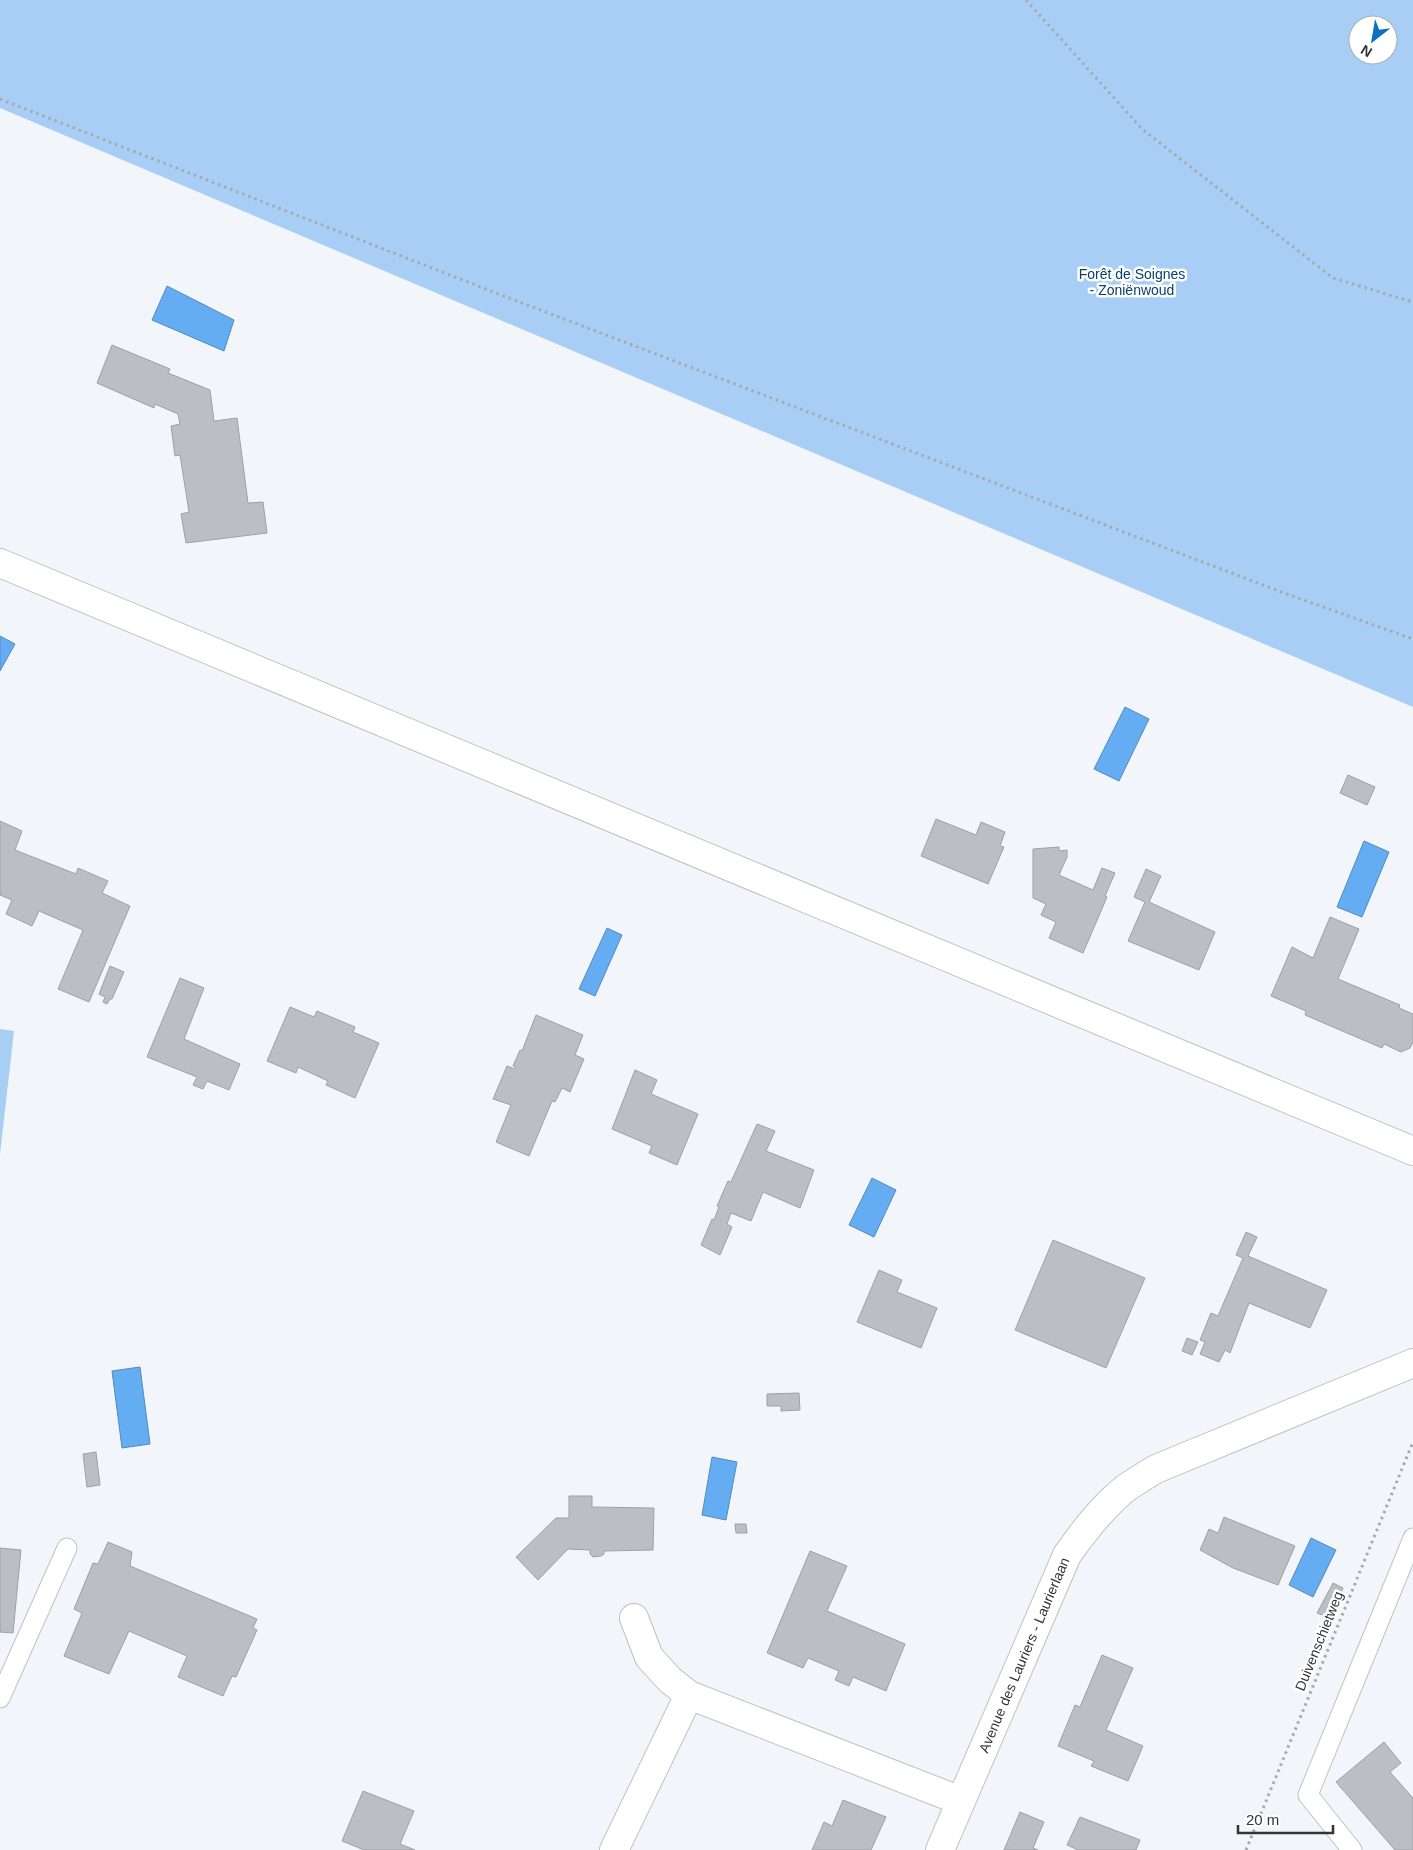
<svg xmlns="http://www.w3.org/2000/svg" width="1413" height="1850" viewBox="0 0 1413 1850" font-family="Helvetica,sans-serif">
	<rect width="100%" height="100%" fill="#f2f6fb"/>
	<g fill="#a8cef6" fill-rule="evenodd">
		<path d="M0,0H1413V707L0,108ZM1358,25H1388V55H1358Z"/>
		<polygon points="0,1029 14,1031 0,1154"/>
	</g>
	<g fill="#65adf3" stroke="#5689ba">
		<polygon points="167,286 234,320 224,351 152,320"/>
		<polygon points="0,636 15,644 0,671"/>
		<polygon points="1125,707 1149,719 1119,781 1094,769"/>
		<polygon points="1364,841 1389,852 1362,917 1337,907"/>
		<polygon points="607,928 622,935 595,996 579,989"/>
		<polygon points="872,1178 896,1190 874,1237 849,1225"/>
		<polygon points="140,1367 150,1444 122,1448 112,1371"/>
		<polygon points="712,1457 737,1462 726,1520 702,1515"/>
		<polygon points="1311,1538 1336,1550 1313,1597 1289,1585"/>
	</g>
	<g fill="#bbbfc3" stroke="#9da1a5">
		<polygon points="112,345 170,369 168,373 210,390 214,421 237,418 248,503 263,502 267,533 186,543 181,514 189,512 180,455 175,456 171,426 180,424 178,414 155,404 154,408 97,383"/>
		<polygon points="1348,775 1375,787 1367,805 1340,793"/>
		<polygon points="936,819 976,835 981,822 1005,832 1000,846 1004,847 988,884 921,856"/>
		<polygon points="0,821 22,831 15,850 76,874 78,868 108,881 102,893 130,906 89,1002 58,989 83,930 39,911 32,926 6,914 12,900 0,895"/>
		<polygon points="1059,847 1059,851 1067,850 1067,857 1059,875 1093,890 1102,868 1115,873 1105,896 1107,897 1083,953 1049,938 1056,922 1041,915 1046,904 1033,898 1033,849"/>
		<polygon points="1146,869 1161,876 1149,902 1215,932 1199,970 1128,941 1145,902 1134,897"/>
		<polygon points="1330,917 1359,929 1338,979 1400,1005 1399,1008 1413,1014 1413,1042 1410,1048 1401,1052 1384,1044 1382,1048 1305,1015 1306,1011 1271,996 1292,947 1313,958"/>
		<polygon points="110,966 124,972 112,999 110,999 107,1004 103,1002 105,997 99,994"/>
		<polygon points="180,978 204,988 184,1039 240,1064 229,1090 207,1081 203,1089 193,1085 197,1077 147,1057"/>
		<polygon points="290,1007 314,1017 317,1011 355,1027 353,1032 379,1043 355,1098 326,1085 328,1081 298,1067 296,1073 267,1061"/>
		<polygon points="536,1015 583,1035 575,1055 584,1059 570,1092 562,1088 555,1102 552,1101 529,1156 496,1142 511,1105 493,1099 507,1066 515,1069 516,1067 513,1066 520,1050 522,1051"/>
		<polygon points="635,1070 657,1080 651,1094 698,1114 677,1165 649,1153 652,1146 612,1129"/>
		<polygon points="757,1124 775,1131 766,1151 814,1170 800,1208 763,1192 751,1221 731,1213 727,1224 732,1227 720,1255 701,1245 712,1219 714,1220 719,1207 717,1206 728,1181 731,1182"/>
		<polygon points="1246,1232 1257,1237 1248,1256 1327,1290 1310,1328 1249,1303 1230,1353 1225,1350 1219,1362 1200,1354 1205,1342 1200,1340 1211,1313 1218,1316 1243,1258 1236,1255"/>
		<polygon points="1053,1240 1145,1278 1106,1368 1015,1330"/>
		<polygon points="879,1270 902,1280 897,1292 937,1308 921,1348 857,1322"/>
		<polygon points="1187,1338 1198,1342 1192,1355 1182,1351"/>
		<polygon points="799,1393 800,1410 781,1411 781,1406 767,1406 767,1394"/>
		<polygon points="96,1452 100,1485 87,1487 83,1454"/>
		<polygon points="569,1496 592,1496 592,1507 654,1508 653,1550 604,1551 604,1554 601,1556 593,1557 590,1554 590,1550 568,1549 538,1580 516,1557 556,1518 569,1518"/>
		<polygon points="1224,1517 1295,1546 1278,1585 1233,1568 1200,1550 1209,1529 1218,1533"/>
		<polygon points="735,1524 746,1524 747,1533 736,1533"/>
		<polygon points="108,1542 132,1552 130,1566 257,1619 253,1628 257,1630 236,1677 232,1676 223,1696 178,1677 187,1656 129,1631 109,1674 64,1656 82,1613 74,1609 93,1563 98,1564"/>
		<polygon points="0,1548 21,1550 13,1633 0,1632"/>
		<polygon points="810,1551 847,1566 827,1611 905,1644 886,1691 853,1677 849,1686 835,1680 839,1671 808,1658 803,1668 767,1653"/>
		<polygon points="1333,1583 1343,1588 1330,1618 1317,1613"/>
		<polygon points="1102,1655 1133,1668 1106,1730 1143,1746 1128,1781 1091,1766 1094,1761 1058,1746 1075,1705 1080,1707"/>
		<polygon points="1384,1742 1401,1763 1390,1772 1413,1798 1413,1850 1395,1850 1336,1782"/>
		<polygon points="363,1791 414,1811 400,1844 415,1850 364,1850 342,1841"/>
		<polygon points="843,1800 886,1817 871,1850 812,1850 824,1822 832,1826"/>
		<polygon points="1020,1812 1044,1822 1033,1848 1038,1850 1004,1850"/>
		<polygon points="1080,1817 1140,1840 1136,1850 1078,1850 1067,1845"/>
	</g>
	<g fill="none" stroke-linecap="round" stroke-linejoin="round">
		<defs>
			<g id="lane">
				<polyline points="0,1698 67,1548"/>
				<polyline points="1352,1850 1308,1795 1413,1538"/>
			</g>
			<g id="street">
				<polyline points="0,563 1413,1151"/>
				<polyline points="634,1618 649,1657 670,1680 689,1695"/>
				<polyline points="614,1850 689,1695 961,1801"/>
				<path d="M940,1850L1067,1555C1084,1531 1103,1506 1126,1488C1136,1481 1146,1475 1156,1469L1413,1363"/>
			</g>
		</defs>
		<use href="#lane" stroke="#bec2c6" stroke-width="21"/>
		<use href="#street" stroke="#bec2c6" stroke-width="30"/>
		<g stroke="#a6a9ad" stroke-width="3" stroke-dasharray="2.5 4" stroke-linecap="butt">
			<polyline points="1026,0 1142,129 1333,278 1413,302"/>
			<polyline points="0,99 501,295 1284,593 1413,639"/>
			<polyline points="1246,1850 1413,1442"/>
		</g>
		<use href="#lane" stroke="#fff" stroke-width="19"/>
		<use href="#street" stroke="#fff" stroke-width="28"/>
	</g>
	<g text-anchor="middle" stroke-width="5" stroke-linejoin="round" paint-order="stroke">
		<g font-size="14" fill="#093f6c" stroke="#fff">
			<text x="1132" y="279">Forêt de Soignes<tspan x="1132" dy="16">- Zoniënwoud</tspan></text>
		</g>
		<g font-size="14" fill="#333436" stroke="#fff">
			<text transform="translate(1319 1641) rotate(-68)" y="5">Duivenschietweg</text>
			<text transform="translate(1024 1655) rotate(-67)" y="5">Avenue des Lauriers - Laurierlaan</text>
		</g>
	</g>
	<g transform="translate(1373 40) rotate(211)"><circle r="24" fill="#ffffff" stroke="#adaeaf"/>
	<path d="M0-4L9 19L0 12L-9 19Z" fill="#0e71bd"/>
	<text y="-8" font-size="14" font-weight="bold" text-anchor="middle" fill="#333436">N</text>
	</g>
	<path d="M1238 1825v8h95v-8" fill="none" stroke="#333436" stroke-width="2.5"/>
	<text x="1246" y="1825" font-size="15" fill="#333436" stroke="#ffffff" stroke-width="4" paint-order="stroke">20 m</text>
</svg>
